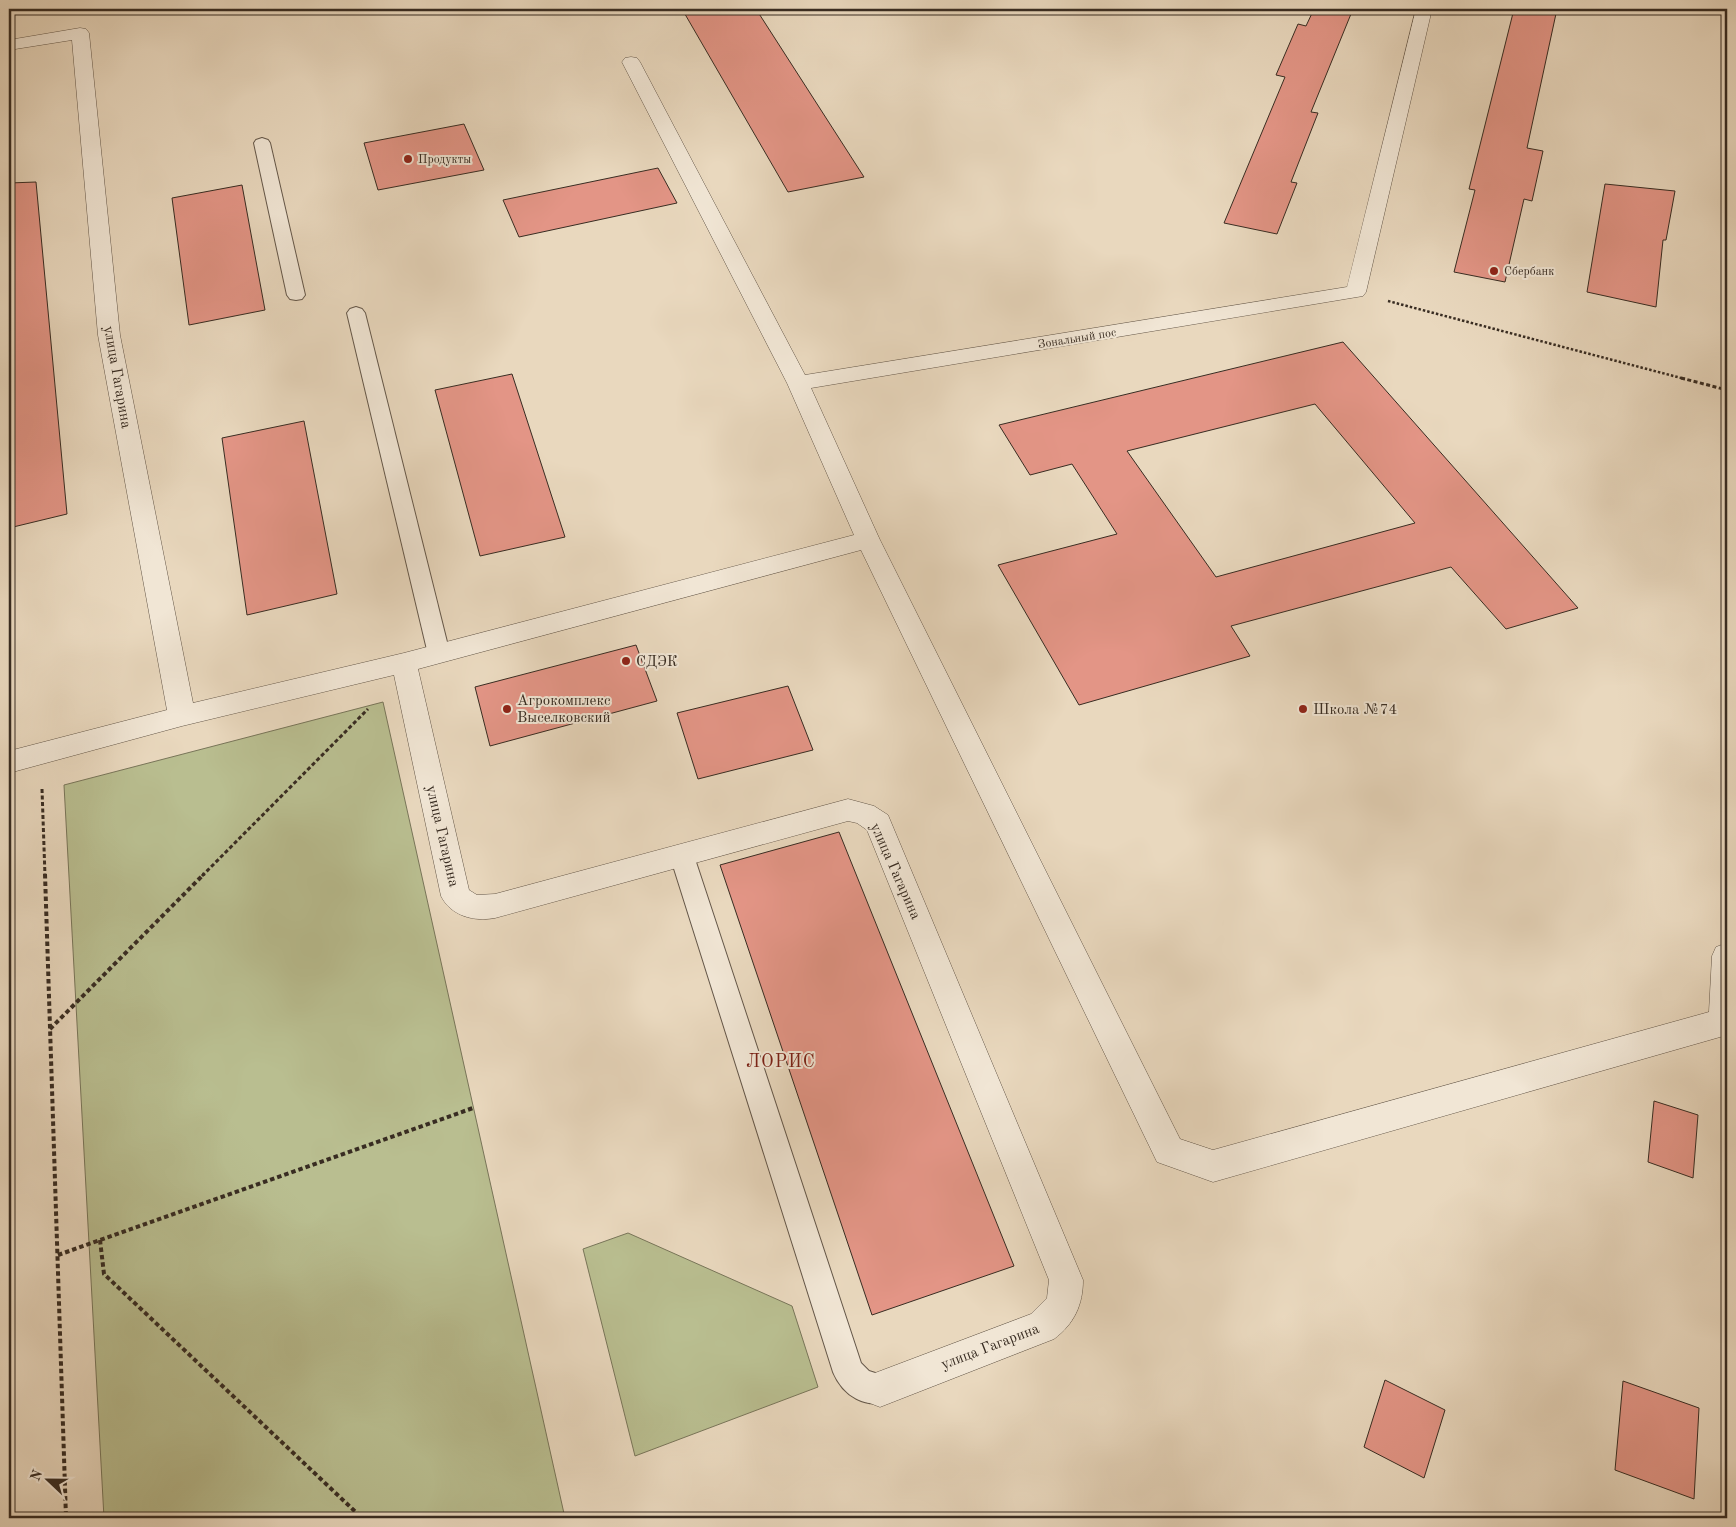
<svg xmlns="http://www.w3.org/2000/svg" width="1736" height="1527" viewBox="0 0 1736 1527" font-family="'Old Standard TT',serif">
	<rect width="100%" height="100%" fill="#e9d8be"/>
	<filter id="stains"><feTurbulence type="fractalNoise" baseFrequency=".004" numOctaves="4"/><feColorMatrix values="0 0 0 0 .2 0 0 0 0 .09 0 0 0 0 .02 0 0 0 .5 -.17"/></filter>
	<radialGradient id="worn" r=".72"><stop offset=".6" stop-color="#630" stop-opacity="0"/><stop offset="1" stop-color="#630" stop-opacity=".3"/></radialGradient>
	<g fill="#b9be90" stroke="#787559">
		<polygon points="383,702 565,1518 104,1518 64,785"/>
		<polygon points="628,1233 792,1306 818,1387 635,1456 583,1249"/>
	</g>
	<g fill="#e39586" stroke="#382c22" fill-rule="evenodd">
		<polygon points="682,9 756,9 864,177 788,192"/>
		<polygon points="1314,9 1353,9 1311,112 1318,113 1291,182 1297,183 1277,234 1224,223 1285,77 1276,75 1298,24 1306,26"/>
		<polygon points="1514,9 1557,9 1527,148 1543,151 1532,201 1524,199 1505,282 1454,272 1475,190 1469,189"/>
		<polygon points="464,124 484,170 378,190 364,143"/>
		<polygon points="658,168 677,203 519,237 503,200"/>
		<polygon points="36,182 67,514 9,528 9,183"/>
		<polygon points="1605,184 1675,191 1666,240 1663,240 1656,307 1587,292"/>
		<polygon points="242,185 265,310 189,325 172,198"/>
		<path d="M1343,342L1578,608L1506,629L1451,567L1231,626L1250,656L1079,705L998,565L1117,534L1072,464L1030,475L999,425ZM1315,404L1415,523L1216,577L1127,451Z"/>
		<polygon points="512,374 565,537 480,556 435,390"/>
		<polygon points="304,421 337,594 247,615 222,438"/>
		<polygon points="636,645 657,701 490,746 475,687"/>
		<polygon points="788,686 813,750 698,779 677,713"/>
		<polygon points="839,832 1014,1266 872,1315 720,865"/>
		<polygon points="1654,1101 1698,1115 1693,1178 1648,1162"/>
		<polygon points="1385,1380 1445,1410 1424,1478 1364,1447"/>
		<polygon points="1623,1381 1699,1408 1694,1499 1615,1470"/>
	</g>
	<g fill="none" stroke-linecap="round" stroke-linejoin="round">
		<defs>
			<g id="lane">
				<polygon points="262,138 268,140 270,143 305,295 302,299 296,300 290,299 287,295 254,143 256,140"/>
				<polygon points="356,307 362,309 365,313 450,654 447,660 439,662 431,660 428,654 347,313 350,309"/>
				<path d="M682,846L691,849L694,856L861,1363L869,1371L891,1378L896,1389L891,1400C866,1410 843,1396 833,1372L670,856L673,849Z"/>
			</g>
			<path id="street" d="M1416,9H1432L1366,292L1363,296L811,388L880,540L1180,1139L1213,1150L1709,1012L1712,956L1716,947L1727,943V1035L1213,1182L1157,1162L861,550L418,669L469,890L477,895L495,894L848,799L874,806L888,815L1083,1280C1083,1305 1074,1324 1054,1339L880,1407L867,1402L862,1389L867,1376L1031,1314L1047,1298L1049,1280L867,830L857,823L848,821L495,918C474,922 451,916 441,896L394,675L182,726L9,773V751L167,710L98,335L72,40L9,50V40L80,28L86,29L89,33L120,335L193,703L404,653L854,535L787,383L622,62L625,58L631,57L637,58L640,62L805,375L1347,287Z"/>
		</defs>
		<use href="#lane" stroke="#645749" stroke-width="2"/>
		<use href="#street" stroke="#645749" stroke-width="1"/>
		<polyline stroke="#382c22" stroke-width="2.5" stroke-dasharray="2.5 2" stroke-linecap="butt" points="1388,301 1685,379"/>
		<g stroke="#382c22" stroke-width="3" stroke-dasharray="4 2.5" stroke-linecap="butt">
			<polyline points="1681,378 1727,390"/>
			<polyline points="42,789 45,876"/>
			<polyline points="202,876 368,709"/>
		</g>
		<g stroke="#382c22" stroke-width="4" stroke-dasharray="4.5 3" stroke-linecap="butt">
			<polyline points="45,874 66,1518"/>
			<polyline points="50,1029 204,874"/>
			<polyline points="100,1240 104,1274 362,1518"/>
			<polyline points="58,1255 473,1108"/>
		</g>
		<use href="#lane" fill="#f1e6d5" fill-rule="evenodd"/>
		<use href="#street" fill="#f1e6d5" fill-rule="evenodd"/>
	</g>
	<g fill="#8f2418" stroke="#f1e6d5" stroke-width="2">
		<circle cx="408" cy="159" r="5"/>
		<circle cx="1494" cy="271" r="5"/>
		<circle cx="626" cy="661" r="5"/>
		<circle cx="507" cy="709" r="5"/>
		<circle cx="1303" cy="709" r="5"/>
	</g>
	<g text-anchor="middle" stroke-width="4" stroke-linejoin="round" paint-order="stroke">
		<g font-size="12" fill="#382c22" stroke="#f1e6d5" text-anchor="start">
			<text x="418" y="163">Продукты</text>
			<text x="1504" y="275">Сбербанк</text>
		</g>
		<g font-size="12" fill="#382c22" stroke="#f1e6d5">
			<text transform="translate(1077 338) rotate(-9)" y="4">Зональный пос</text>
		</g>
		<g font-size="15" fill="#382c22" stroke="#f1e6d5">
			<text transform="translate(118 377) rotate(80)" y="5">улица Гагарина</text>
			<text transform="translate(443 836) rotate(77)" y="5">улица Гагарина</text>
			<text transform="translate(896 871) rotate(66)" y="5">улица Гагарина</text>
			<text transform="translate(990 1346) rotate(-21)" y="5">улица Гагарина</text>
		</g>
		<g font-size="15" fill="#382c22" stroke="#f1e6d5" text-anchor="start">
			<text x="636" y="666">СДЭК</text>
			<text x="517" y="705">Агрокомплекс<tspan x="517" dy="17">Выселковский</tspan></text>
			<text x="1313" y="714">Школа №74</text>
		</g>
		<g font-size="18" letter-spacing="1" fill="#7a1f14" stroke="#f1e6d5">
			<text x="781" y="1067">ЛОРИС</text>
		</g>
	</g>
	<rect width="1736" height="1527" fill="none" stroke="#e9d8be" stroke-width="30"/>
	<rect x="10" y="10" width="1716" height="1507" fill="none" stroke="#382c22" stroke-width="2.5"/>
	<rect x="15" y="15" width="1706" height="1497" fill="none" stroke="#382c22"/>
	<g transform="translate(48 1480) rotate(292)" stroke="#f1e6d5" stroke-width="4" paint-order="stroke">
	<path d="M0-4L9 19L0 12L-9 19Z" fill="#382c22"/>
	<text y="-8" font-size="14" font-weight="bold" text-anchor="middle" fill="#382c22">N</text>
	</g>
	<rect width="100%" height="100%" filter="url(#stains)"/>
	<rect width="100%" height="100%" fill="url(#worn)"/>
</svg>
